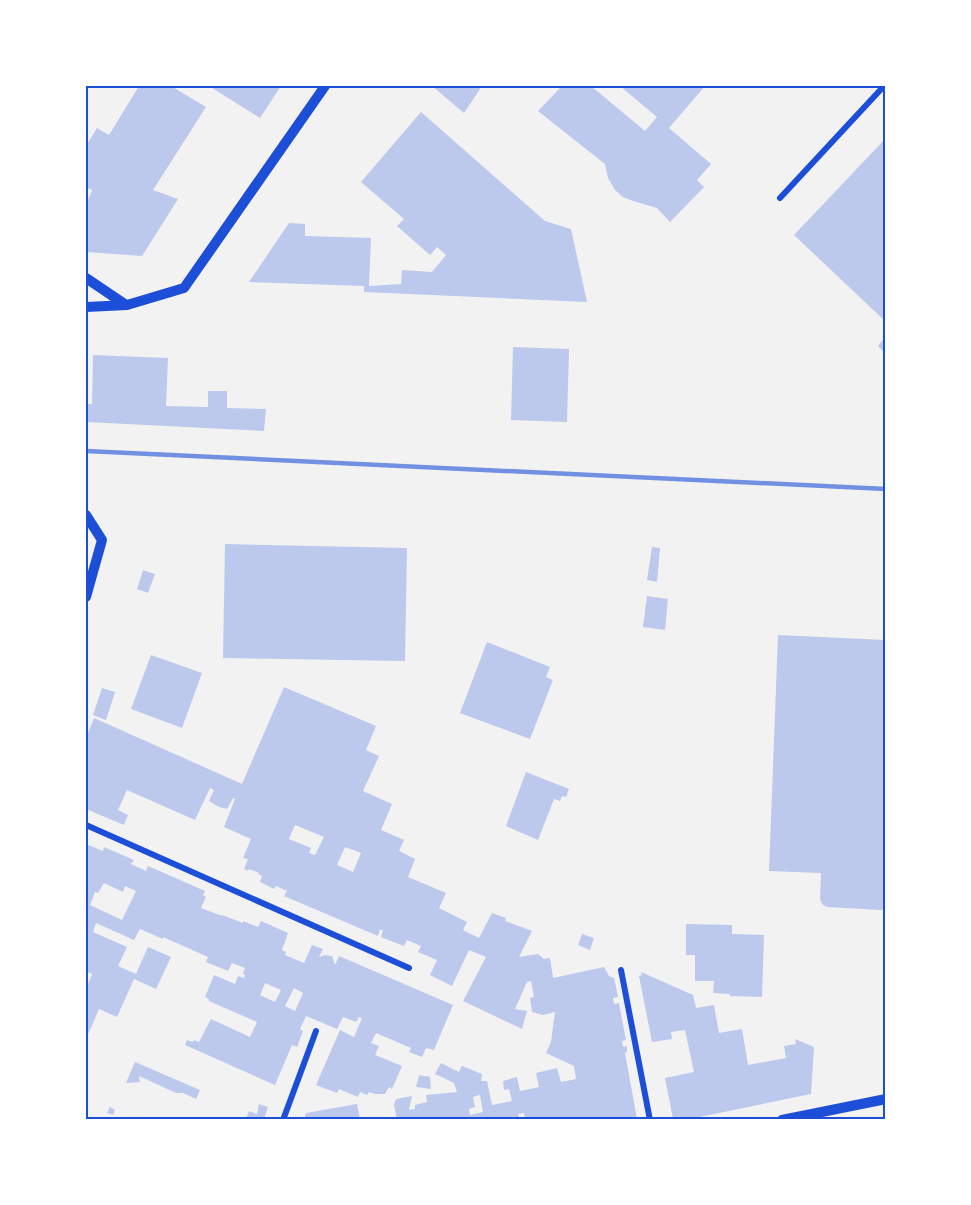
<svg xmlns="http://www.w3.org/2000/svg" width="971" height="1205" viewBox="0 0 971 1205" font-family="'Fira Sans',sans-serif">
	<rect width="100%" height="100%" fill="#f2f2f2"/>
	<g fill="#bdc9ec" fill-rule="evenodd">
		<polygon points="139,86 171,86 206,107 153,190 178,199 142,256 86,252 86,205 92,190 86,187 86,146 97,128 109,135"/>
		<polygon points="209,86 281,86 260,118"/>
		<polygon points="432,86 482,86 464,113"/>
		<polygon points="562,86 591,86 645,131 657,117 620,86 705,86 669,128 711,164 697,180 704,187 670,222 657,208 633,201 623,197 615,190 608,178 605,164 538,111"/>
		<polygon points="421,112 545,221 571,229 587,302 364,292 364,286 249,282 289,223 305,224 305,236 371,238 369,286 401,284 402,270 432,272 446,255 437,247 430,255 397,226 404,219 361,182"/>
		<polygon points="885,139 885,321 794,235"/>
		<polygon points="885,337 885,353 878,346"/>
		<polygon points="513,347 569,349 567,422 511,420"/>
		<polygon points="93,355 168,358 166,406 208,407 208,391 227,391 227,408 266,409 264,431 86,422 86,404 92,404"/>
		<polygon points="225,544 407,548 405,661 223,658"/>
		<polygon points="652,547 660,548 657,582 647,580"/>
		<polygon points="143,570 155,574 148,593 137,589"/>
		<polygon points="647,596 668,599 665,630 643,627"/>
		<polygon points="778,635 885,640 885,908 881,910 827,907 823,905 820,900 821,873 769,871"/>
		<polygon points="487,642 550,667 546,677 553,680 530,739 460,713"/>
		<polygon points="151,655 202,673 182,728 131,709"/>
		<path d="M284,687L376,726L366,750L379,756L363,791L392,804L381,830L404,840L399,851L415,859L408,877L446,893L439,908L467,922L463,930L479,938L492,913L506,918L505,921L532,931L519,957L538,954L544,959L550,958L553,978L604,967L609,976L614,978L618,997L613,998L614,1004L619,1003L626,1040L622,1041L623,1047L627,1046V1052L625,1053L637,1119H525L524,1113L518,1114L520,1119H397L394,1105L396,1099L412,1096L409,1110L415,1109V1105L427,1102L426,1095L457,1092L454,1083L435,1074L441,1063L459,1072L462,1066L482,1074L481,1081H487L492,1105L512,1101L509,1089L504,1090L503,1081L517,1077L520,1091L539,1087L536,1073L557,1068L561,1082L576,1079L574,1066L546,1053L551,1042L555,1012L543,1015L532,1012L530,998L534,997L531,981L527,982L515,1009L527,1011L522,1029L463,1001L486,957L469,950L452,986L430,975L437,960L418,952L421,946L407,940L404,946L381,937L383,931L380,929L378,936L284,896L287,891L276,886L274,889L260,882L262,876L258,874L259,873L249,869L248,871L244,869L248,859L243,858L251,839L224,827L235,799L233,798L227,809L219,807L209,801L214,790L210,788L195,820L127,790L118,810L128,815L124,825L86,809V738L94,718L242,784ZM295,825L324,837L315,855L309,853L311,848L289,839ZM345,847L361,853L353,872L337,865ZM480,1095L483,1112L470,1115L469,1109L475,1107L473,1097Z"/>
		<polygon points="102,688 115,692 106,720 93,715"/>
		<polygon points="526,772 569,789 566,797 562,796 560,801 554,799 538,840 506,826"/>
		<path d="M86,844L103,851L104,847L134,860L131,864L146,871L148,866L205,891L203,895L206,897L201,908L222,916V915L243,923V921L258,927L261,921L288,933L282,950L286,952L285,955L304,963L312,945L323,949L319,957L325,955L332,956L335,965L339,956L453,1005L434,1050L426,1048L422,1057L409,1052L411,1048L376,1033L371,1043L379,1046L375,1055L402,1066L392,1089L389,1087L385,1094H375L369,1092L367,1095L360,1092L358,1097L339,1089L337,1093L316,1085L340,1030L354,1037L362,1018L359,1017L356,1022L343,1017L337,1029L306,1016L300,1029L303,1031L297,1047L292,1045L275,1085L185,1045L187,1040L193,1042L194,1040L199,1042L211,1019L250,1037L257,1022L209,1001V999L205,997L214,975L235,984L238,976L244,978L245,975L243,974L245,968L232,963L228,971L206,962L208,957L163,937V939L140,929L134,940L96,923L93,932L127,947L118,966L136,974L148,947L171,957L156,989L134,979L117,1017L99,1009L86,1039V989L92,974L86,971ZM104,883L123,892L125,886L136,891L122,920L90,905L95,892L98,893ZM265,983L281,990L275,1002L260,995ZM294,988L303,993L295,1011L285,1006Z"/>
		<polygon points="686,924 732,925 732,934 764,935 762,997 730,996 730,994 713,993 714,981 695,981 695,955 686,955"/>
		<polygon points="582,934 594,938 590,950 578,945"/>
		<polygon points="641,972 693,995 696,1008 714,1005 719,1033 742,1029 748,1065 786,1058 784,1046 796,1044 795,1039 814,1047 811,1094 690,1119 673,1119 665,1078 694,1072 685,1030 671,1032 672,1039 652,1042 639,976 642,975"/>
		<polygon points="135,1062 200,1090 196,1099 183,1093 176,1093 139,1076 140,1082 126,1083"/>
		<polygon points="419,1075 430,1077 431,1089 416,1087"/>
		<polygon points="259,1104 268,1107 264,1119 246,1119 249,1111 257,1114"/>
		<polygon points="357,1104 360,1119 304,1119 306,1113"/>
		<polygon points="110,1107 115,1110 113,1115 107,1113"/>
	</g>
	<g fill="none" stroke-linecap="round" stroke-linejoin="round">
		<g stroke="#1d4ed8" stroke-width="6">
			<polyline points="780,198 884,86"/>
			<polyline points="86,825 409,968"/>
			<polyline points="621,970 650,1120"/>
			<polyline points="283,1120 316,1031"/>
		</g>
		<g stroke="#1d4ed8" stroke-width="10">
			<polyline points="86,278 126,305"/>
			<polyline points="86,307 127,305 184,288 325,86"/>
			<polyline points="86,515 102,540 86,597"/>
			<polyline points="782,1120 886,1099"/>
		</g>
		<polyline stroke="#7290e2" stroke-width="4.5" points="86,451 886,489"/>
	</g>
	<rect width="971" height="1205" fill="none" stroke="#ffffff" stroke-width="174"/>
	<rect x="87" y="87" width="797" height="1031" fill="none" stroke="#1d4ed8" stroke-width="2"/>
</svg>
